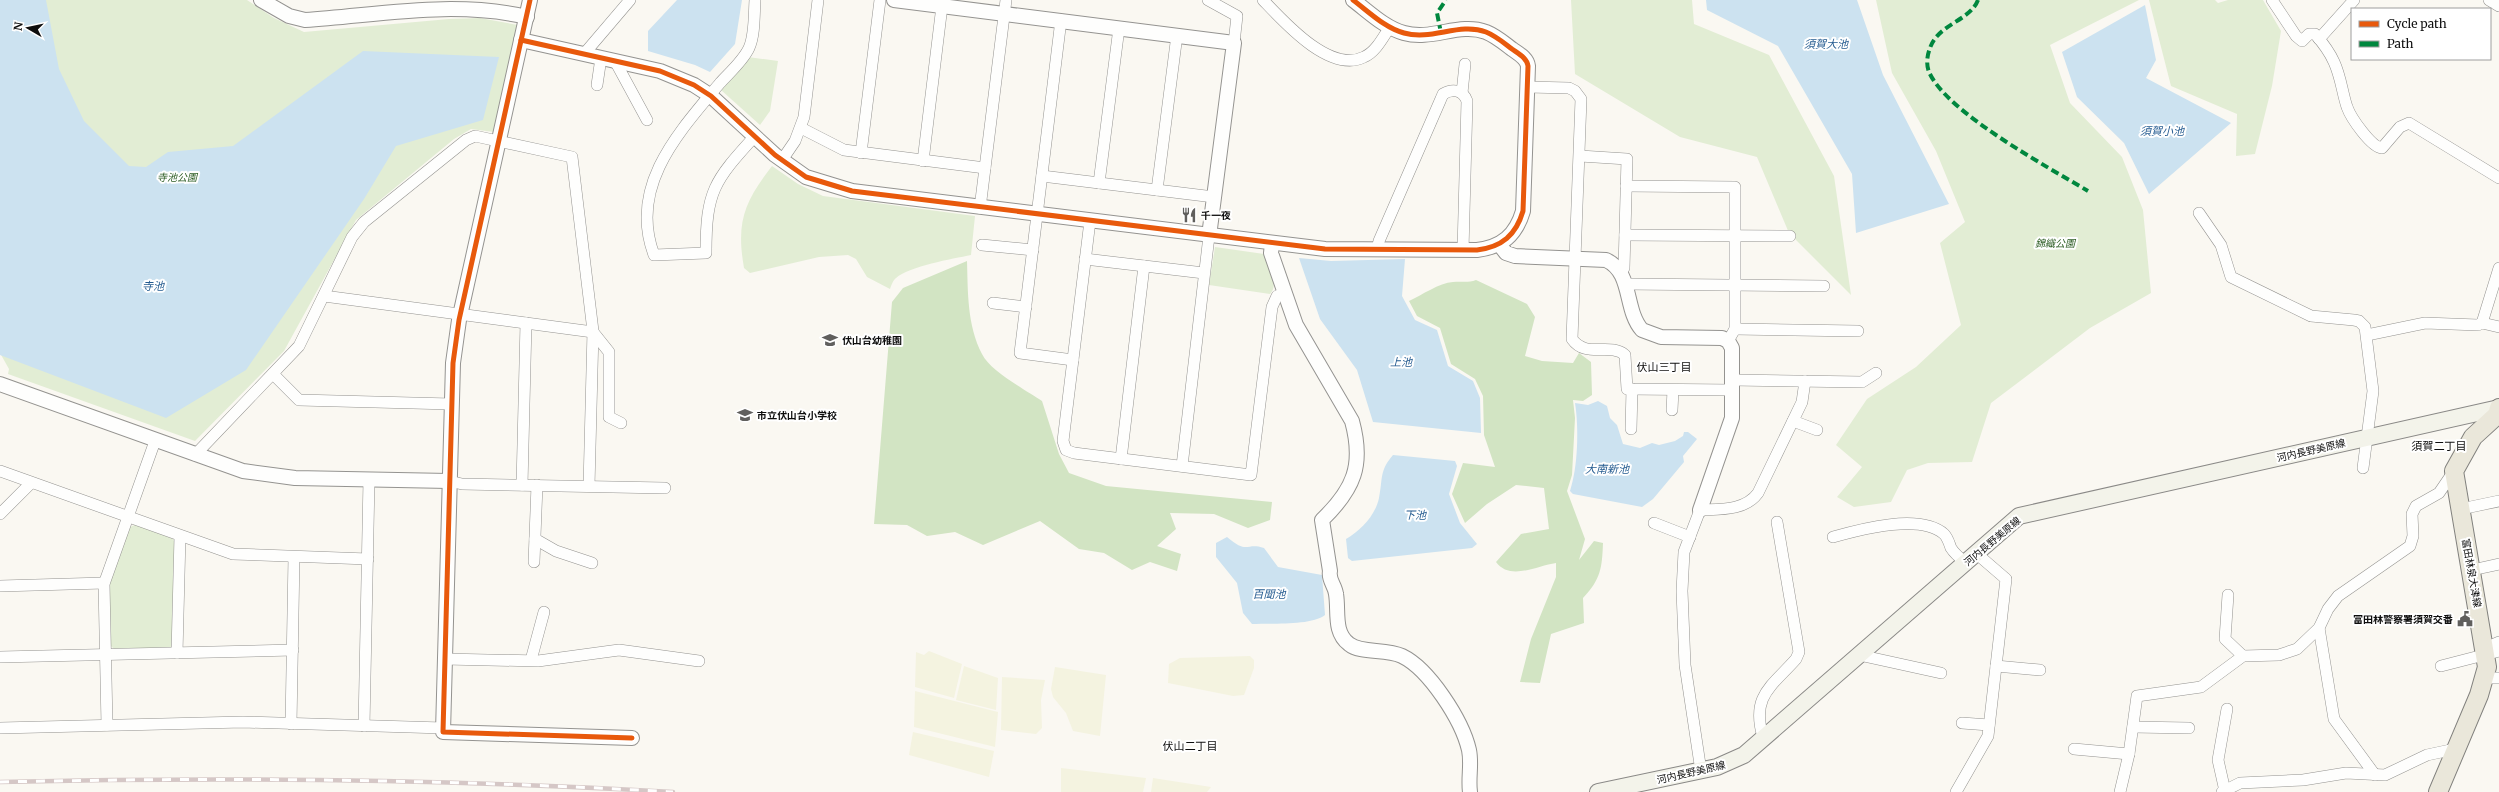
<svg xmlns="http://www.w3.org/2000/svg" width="2499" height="792" viewBox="0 0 2499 792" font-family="Merriweather,'Noto Sans JP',serif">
	<rect width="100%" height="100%" fill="#faf8f2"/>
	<g fill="#f4f3e0">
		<polygon points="929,651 962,664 954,698 915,687 916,652 924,655"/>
		<polygon points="1250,656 1254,660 1254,668 1244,695 1233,696 1168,683 1169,664 1180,658"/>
		<polygon points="964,666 998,678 996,710 956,700"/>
		<polygon points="1055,667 1106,675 1100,736 1073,731 1066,713 1053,697 1051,689"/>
		<polygon points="1002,677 1045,680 1041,700 1042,728 1036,734 1001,730"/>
		<polygon points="915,691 998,712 995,747 914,727"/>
		<polygon points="913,732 994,751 989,777 909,755"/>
		<polygon points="1061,768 1146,778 1143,792 1061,792"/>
		<polygon points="1153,778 1211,787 1207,792 1151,792"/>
	</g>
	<g fill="#e2edd4">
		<polygon points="0,0 247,0 274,18 304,32 449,19 480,18 518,25 494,132 471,129 454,139 356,220 284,351 195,441 8,374 9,369 0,353"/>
		<polygon points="1571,0 1692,0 1694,24 1769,55 1834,176 1851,295 1789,233 1757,157 1680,137 1575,74"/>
		<polygon points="1876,0 2139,0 2050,45 2070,103 2122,157 2143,210 2151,293 2090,328 1991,403 1972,462 1928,463 1907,470 1891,502 1854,507 1837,497 1862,467 1836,445 1867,399 1916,367 1961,325 1940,243 1965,222 1936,151 1892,73"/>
		<polygon points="2149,0 2215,0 2218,3 2228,0 2263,0 2281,31 2272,86 2255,154 2236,156 2237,114 2171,86"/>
		<polygon points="748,57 778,61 770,111 760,125 721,90"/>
		<path d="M772,166L798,184L823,196L975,216L971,255C952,259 910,266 896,278C893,280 891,286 890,289L867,277L856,259L848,255L819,257L750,273L744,268C736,222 744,202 772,166Z"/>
		<path d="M1215,247L1264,254C1268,265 1280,284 1270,294L1209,285Z"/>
		<polygon points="137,524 172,537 176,545 174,643 169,649 116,651 110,645 109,585 130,527"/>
	</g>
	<g fill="#d2e4c3">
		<path d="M967,261C968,292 967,325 982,354C990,371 1026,390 1042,401L1059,454L1069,473L1106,486L1272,502L1270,520L1248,528L1214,514L1170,513L1176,529L1157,546L1181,554L1177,571L1150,562L1132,570L1104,553L1079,549L1040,521L983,545L955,532L927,536L907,525L874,524L892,302L903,288Z"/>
		<path d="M1476,280L1527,304L1535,317L1525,356L1542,361L1573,363L1579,353L1591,362L1592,395L1583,401L1573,400L1575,418L1572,475L1567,491L1585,539L1579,560L1594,541L1603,543C1602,568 1601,579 1583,598L1584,623L1551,634L1540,683L1520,682L1531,639L1556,577V563C1536,566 1510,581 1496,562L1521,534L1549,529L1544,488L1516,485L1487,504L1465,523L1452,494L1463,463L1495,467L1484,435L1483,396L1475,379L1451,364L1440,328L1417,316L1409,301C1422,295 1439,283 1453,282C1462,281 1468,283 1476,280Z"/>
	</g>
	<g fill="#cce2f0">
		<polygon points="0,0 46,0 59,69 84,121 129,166 146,167 168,152 233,146 363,51 499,57 483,120 396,146 364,199 246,370 166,418 0,355"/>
		<polygon points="677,0 742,0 735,44 710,72 695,65 648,51 648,31"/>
		<polygon points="1706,0 1857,0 1883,75 1949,204 1856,233 1852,174 1778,46 1707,10"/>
		<polygon points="2145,5 2156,60 2146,78 2231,123 2149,194 2124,143 2077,97 2062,52"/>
		<polygon points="1299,258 1331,261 1405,259 1402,296 1415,320 1437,330 1448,366 1473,381 1480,398 1481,433 1373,422 1357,370 1320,319"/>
		<path d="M1598,401L1607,406L1610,418L1617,425L1623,444L1640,448L1652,443L1659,445L1675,441L1683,436L1684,432H1688L1697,439L1683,456L1684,462L1653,499L1642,507L1573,494L1570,491C1578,467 1579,428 1575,403L1588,405Z"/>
		<path d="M1393,455L1455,461L1457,466L1449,494L1460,523L1477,544L1472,548L1352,561L1348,558L1346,539C1361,530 1375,516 1379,498C1383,479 1379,471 1393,455Z"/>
		<path d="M1227,537C1248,555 1246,542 1264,548L1278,567L1322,575L1325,615C1311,626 1270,623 1252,624L1243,613L1237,583L1216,557V543Z"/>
	</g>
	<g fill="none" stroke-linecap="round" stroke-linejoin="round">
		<defs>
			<g id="minor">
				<polyline points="1208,0 1237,16 1234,43"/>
				<path d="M1263,0C1284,22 1330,74 1364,57C1376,52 1383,37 1390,27"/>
				<path d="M2272,0L2296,36L2302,41L2309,34H2315C2322,42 2330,53 2334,62C2341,77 2342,92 2347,107C2351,118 2371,147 2382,148L2400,127L2409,123L2499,178"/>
				<polyline points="2489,0 2499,6"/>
				<polyline points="1061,20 1020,353 1073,360"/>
				<polyline points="2319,39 2354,0"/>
				<polyline points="584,54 630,0"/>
				<polyline points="615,61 647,120"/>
				<polyline points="597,85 601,58"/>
				<path d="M1528,87L1569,88L1575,91L1581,99L1572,339C1586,359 1610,342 1625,355L1627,389L1733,390"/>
				<polyline points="1462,93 1465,64"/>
				<polyline points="801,128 844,150 985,168"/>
				<path d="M755,136C714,181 706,191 706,253L654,255C628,186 679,132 720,83C729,73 743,61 749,48C755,35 754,14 755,0"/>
				<polyline points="861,153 880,0"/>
				<polyline points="1580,156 1627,159 1624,268 1621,273"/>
				<polyline points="782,160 795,141 804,117 818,0"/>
				<polyline points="923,161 942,6"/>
				<polyline points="1042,176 1214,197"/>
				<polyline points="1099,183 1119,28"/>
				<polyline points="1626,186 1735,187 1735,329 1728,341"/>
				<polyline points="1157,190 1177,35"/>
				<polyline points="980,208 1006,0"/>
				<polyline points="2199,213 2221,245 2231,277 2311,316 2354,320 2359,321 2365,327 2373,391 2363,468"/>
				<polyline points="1090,221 1063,441 1066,450 1074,453 1251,475 1272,307 1277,296 1285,293"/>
				<polyline points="1625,235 1790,236"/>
				<polyline points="982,245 1033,250"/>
				<path d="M1377,249L1379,241L1440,101L1443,94C1453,88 1463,90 1467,101L1463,250"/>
				<polyline points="1085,259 1204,273"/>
				<polyline points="1625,284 1824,286"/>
				<polyline points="324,296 593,332 609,352 609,417 621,423"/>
				<polyline points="993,303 1026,307"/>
				<polyline points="2482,323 2499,268"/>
				<polyline points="1735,329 1858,331"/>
				<polyline points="2367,335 2425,323 2478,325 2482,323 2499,327"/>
				<polyline points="273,374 299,400 451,404"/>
				<polyline points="1733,380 1862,382 1876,373"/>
				<polyline points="1672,410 1673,390"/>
				<polyline points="1793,421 1817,430"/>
				<polyline points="1631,429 1632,389"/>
				<polyline points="195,455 299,346 352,237 364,222 466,140 475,136 572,157 593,331 589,486"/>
				<polyline points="1121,459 1144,266"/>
				<polyline points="1182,466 1209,236"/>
				<polyline points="0,471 233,554 368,559"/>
				<polyline points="449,481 462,484 665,488"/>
				<polyline points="522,485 526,323"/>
				<polyline points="2461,509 2499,501"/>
				<polyline points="0,514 31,483"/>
				<polyline points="1654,523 1690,537"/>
				<path d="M1833,537C1861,529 1920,513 1944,534C1948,538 1949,543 1951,548C1954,553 1961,559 1966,563"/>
				<polyline points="535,539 556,551 592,563"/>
				<polyline points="534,562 537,485"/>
				<polyline points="2472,570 2499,564"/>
				<polyline points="0,586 104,583"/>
				<polyline points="2228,595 2225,639 2243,656"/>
				<polyline points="2319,628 2334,719 2375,775"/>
				<polyline points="2485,648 2499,642"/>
				<polyline points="177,653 180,536"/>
				<polyline points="1859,655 1941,673"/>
				<polyline points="0,657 293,650"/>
				<polyline points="445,659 538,661 619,650 699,661"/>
				<polyline points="531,660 544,612"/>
				<polyline points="1996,666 2040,670"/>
				<polyline points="2441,666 2499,651"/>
				<polyline points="2484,678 2499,678"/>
				<polyline points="1962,723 1989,725"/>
				<polyline points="291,724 294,557"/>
				<polyline points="107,725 104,584 155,441"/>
				<polyline points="364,726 369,480"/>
				<polyline points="2133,727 2189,728"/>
				<polyline points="0,728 243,722 443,728"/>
				<path d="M1763,737C1751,696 1771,687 1796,659L1799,652L1777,522"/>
				<polyline points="2074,749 2129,754"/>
				<path d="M1701,771L1685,665L1682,591L1684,552L1700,510C1720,509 1745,511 1758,493L1802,402L1805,381"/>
				<polyline points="2225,791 2218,760 2227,709"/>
				<polyline points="1956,792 1988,736 2006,579 1977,554"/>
				<polyline points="2120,792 2129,754 2137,696 2201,687 2243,656 2279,655 2297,649 2319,628 2328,609 2338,596 2410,546 2413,536 2412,514 2416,506 2439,493 2454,471"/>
				<polyline points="2222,792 2240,783 2303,780 2346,773 2385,775 2427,755 2455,749"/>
			</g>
			<g id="tertiary">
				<path d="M261,0L289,16L305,20C380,15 453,0 527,17"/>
				<polyline points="530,0 459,320 453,363 443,732 632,738"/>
				<polyline points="894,0 1234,43 1209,236"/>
				<path d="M521,40L660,71L694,85L711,96L775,155L806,177L852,191L1325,249L1477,250C1502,247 1516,235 1523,211L1528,66C1527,58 1519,54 1512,49C1504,43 1496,36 1486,32C1459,22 1432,41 1404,33C1385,28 1369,12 1353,0"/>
				<path d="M1272,244L1271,253L1296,325L1352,421C1364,465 1354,489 1322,520L1330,571C1328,580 1335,585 1336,594C1339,611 1333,632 1349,644C1361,654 1386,648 1402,656C1429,669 1462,720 1469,750C1472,764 1468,778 1470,792"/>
				<path d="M1499,244L1506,253L1515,256L1606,260C1633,272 1624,310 1642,330L1661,337L1722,338L1728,341L1732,348V418L1700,510"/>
				<polyline points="0,384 243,471 295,478 449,481"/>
			</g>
			<polyline id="secondary" points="1598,792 1717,767 1744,755 2019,516 2499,408"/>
			<polyline id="primary" points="2438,792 2479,695 2487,667 2454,471 2473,437 2497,415 2499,408"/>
		</defs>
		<use href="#minor" stroke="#949390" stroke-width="12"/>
		<use href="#tertiary" stroke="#949390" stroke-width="16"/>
		<use href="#secondary" stroke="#8a8987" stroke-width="18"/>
		<use href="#primary" stroke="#81807d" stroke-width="20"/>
		<use href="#minor" stroke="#fefefd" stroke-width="11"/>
		<use href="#tertiary" stroke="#fefefd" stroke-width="14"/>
		<use href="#secondary" stroke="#f3f3ea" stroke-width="16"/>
		<use href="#primary" stroke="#eae7da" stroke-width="18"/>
		<defs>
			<path id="rail" d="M0,782C224,777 449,779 673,792"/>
		</defs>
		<use href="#rail" stroke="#d5c7c6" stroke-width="4.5"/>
		<use href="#rail" stroke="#fff" stroke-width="3" stroke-dasharray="9" stroke-linecap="butt"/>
		<g stroke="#00873e" stroke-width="4" stroke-dasharray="8 4" stroke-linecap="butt">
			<path d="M1978,0C1970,21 1938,24 1930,48C1927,56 1926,64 1929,72C1947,113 2048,167 2088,191"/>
			<polyline points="1441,33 1437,13 1446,0"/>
		</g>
		<defs>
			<g id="cycleway">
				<polyline points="530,0 459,320 453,363 443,732 632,738"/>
				<path d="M521,40L660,71L694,85L711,96L775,155L806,177L852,191L1325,249L1477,250C1502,247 1516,235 1523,211L1528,66C1527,58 1519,54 1512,49C1504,43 1496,36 1486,32C1459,22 1432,41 1404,33C1385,28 1369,12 1353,0"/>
			</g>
		</defs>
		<use href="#cycleway" stroke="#fff" stroke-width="8"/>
		<use href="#cycleway" stroke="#e8590c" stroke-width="5"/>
	</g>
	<defs>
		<symbol id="restaurant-bare" viewBox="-9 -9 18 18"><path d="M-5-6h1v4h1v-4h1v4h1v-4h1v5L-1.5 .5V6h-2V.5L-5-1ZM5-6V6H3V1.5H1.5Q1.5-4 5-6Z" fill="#605f5d" stroke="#fff" stroke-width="2.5" paint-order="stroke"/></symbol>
		<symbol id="school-bare" viewBox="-9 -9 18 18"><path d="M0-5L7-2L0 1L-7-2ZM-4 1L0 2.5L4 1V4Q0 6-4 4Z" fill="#605f5d" stroke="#fff" stroke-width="2.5" paint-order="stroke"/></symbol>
		<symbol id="civic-bare" viewBox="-9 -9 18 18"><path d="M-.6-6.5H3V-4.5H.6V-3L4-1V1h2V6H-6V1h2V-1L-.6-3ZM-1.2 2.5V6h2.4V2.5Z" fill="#605f5d" stroke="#fff" stroke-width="2.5" paint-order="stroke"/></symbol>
	</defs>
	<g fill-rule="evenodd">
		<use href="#restaurant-bare" x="1178" y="204" width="22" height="22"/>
		<use href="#school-bare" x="819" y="329" width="22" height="22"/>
		<use href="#school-bare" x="734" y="404" width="22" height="22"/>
		<use href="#civic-bare" x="2454" y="608" width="22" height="22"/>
	</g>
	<g text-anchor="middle" stroke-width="4" stroke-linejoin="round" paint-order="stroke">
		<g font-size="10" font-style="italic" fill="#2d5d24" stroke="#fff">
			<text x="177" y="181">寺池公園</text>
			<text x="2055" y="247">錦織公園</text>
		</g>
		<g font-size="10" font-weight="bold" fill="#0d0d0d" stroke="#fff" text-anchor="start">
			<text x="1201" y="219">千一夜</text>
			<text x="842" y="344">伏山台幼稚園</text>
			<text x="757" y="419">市立伏山台小学校</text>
			<text x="2453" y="623" text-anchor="end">富田林警察署須賀交番</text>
		</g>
		<g font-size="10" fill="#0d0d0d" stroke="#fff">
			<text transform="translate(2311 450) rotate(-13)" y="4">河内長野美原線</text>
			<text transform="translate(1992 541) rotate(-40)" y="4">河内長野美原線</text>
			<text transform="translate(2472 573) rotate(80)" y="4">富田林泉大津線</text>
			<text transform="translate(1691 772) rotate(-13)" y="4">河内長野美原線</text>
		</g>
		<g font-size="11" font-style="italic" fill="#245b90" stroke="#fff">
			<text x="1826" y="48">須賀大池</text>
			<text x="2162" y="135">須賀小池</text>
			<text x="153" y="290">寺池</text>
			<text x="1401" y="366">上池</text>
			<text x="1607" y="473">大南新池</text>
			<text x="1415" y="519">下池</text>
			<text x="1269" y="598">百聞池</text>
		</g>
		<g font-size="11" fill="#0d0d0d" stroke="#fff">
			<text x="1664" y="371">伏山三丁目</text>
			<text x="2439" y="450">須賀二丁目</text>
			<text x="1190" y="750">伏山二丁目</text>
		</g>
	</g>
	<rect x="2351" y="8" width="140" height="52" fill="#ffffff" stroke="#9e9e9e"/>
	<rect x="2359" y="21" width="20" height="6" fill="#e8590c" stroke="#9e9e9e"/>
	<text x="2387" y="28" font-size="12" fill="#0d0d0d">Cycle path</text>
	<rect x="2359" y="41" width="20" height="6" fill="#00873e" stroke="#9e9e9e"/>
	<text x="2387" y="48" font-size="12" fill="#0d0d0d">Path</text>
	<g transform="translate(28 28) rotate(279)" stroke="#ffffff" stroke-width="3" paint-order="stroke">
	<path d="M0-3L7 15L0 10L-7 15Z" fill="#0d0d0d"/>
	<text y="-6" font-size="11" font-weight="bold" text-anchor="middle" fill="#0d0d0d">N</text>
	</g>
</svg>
